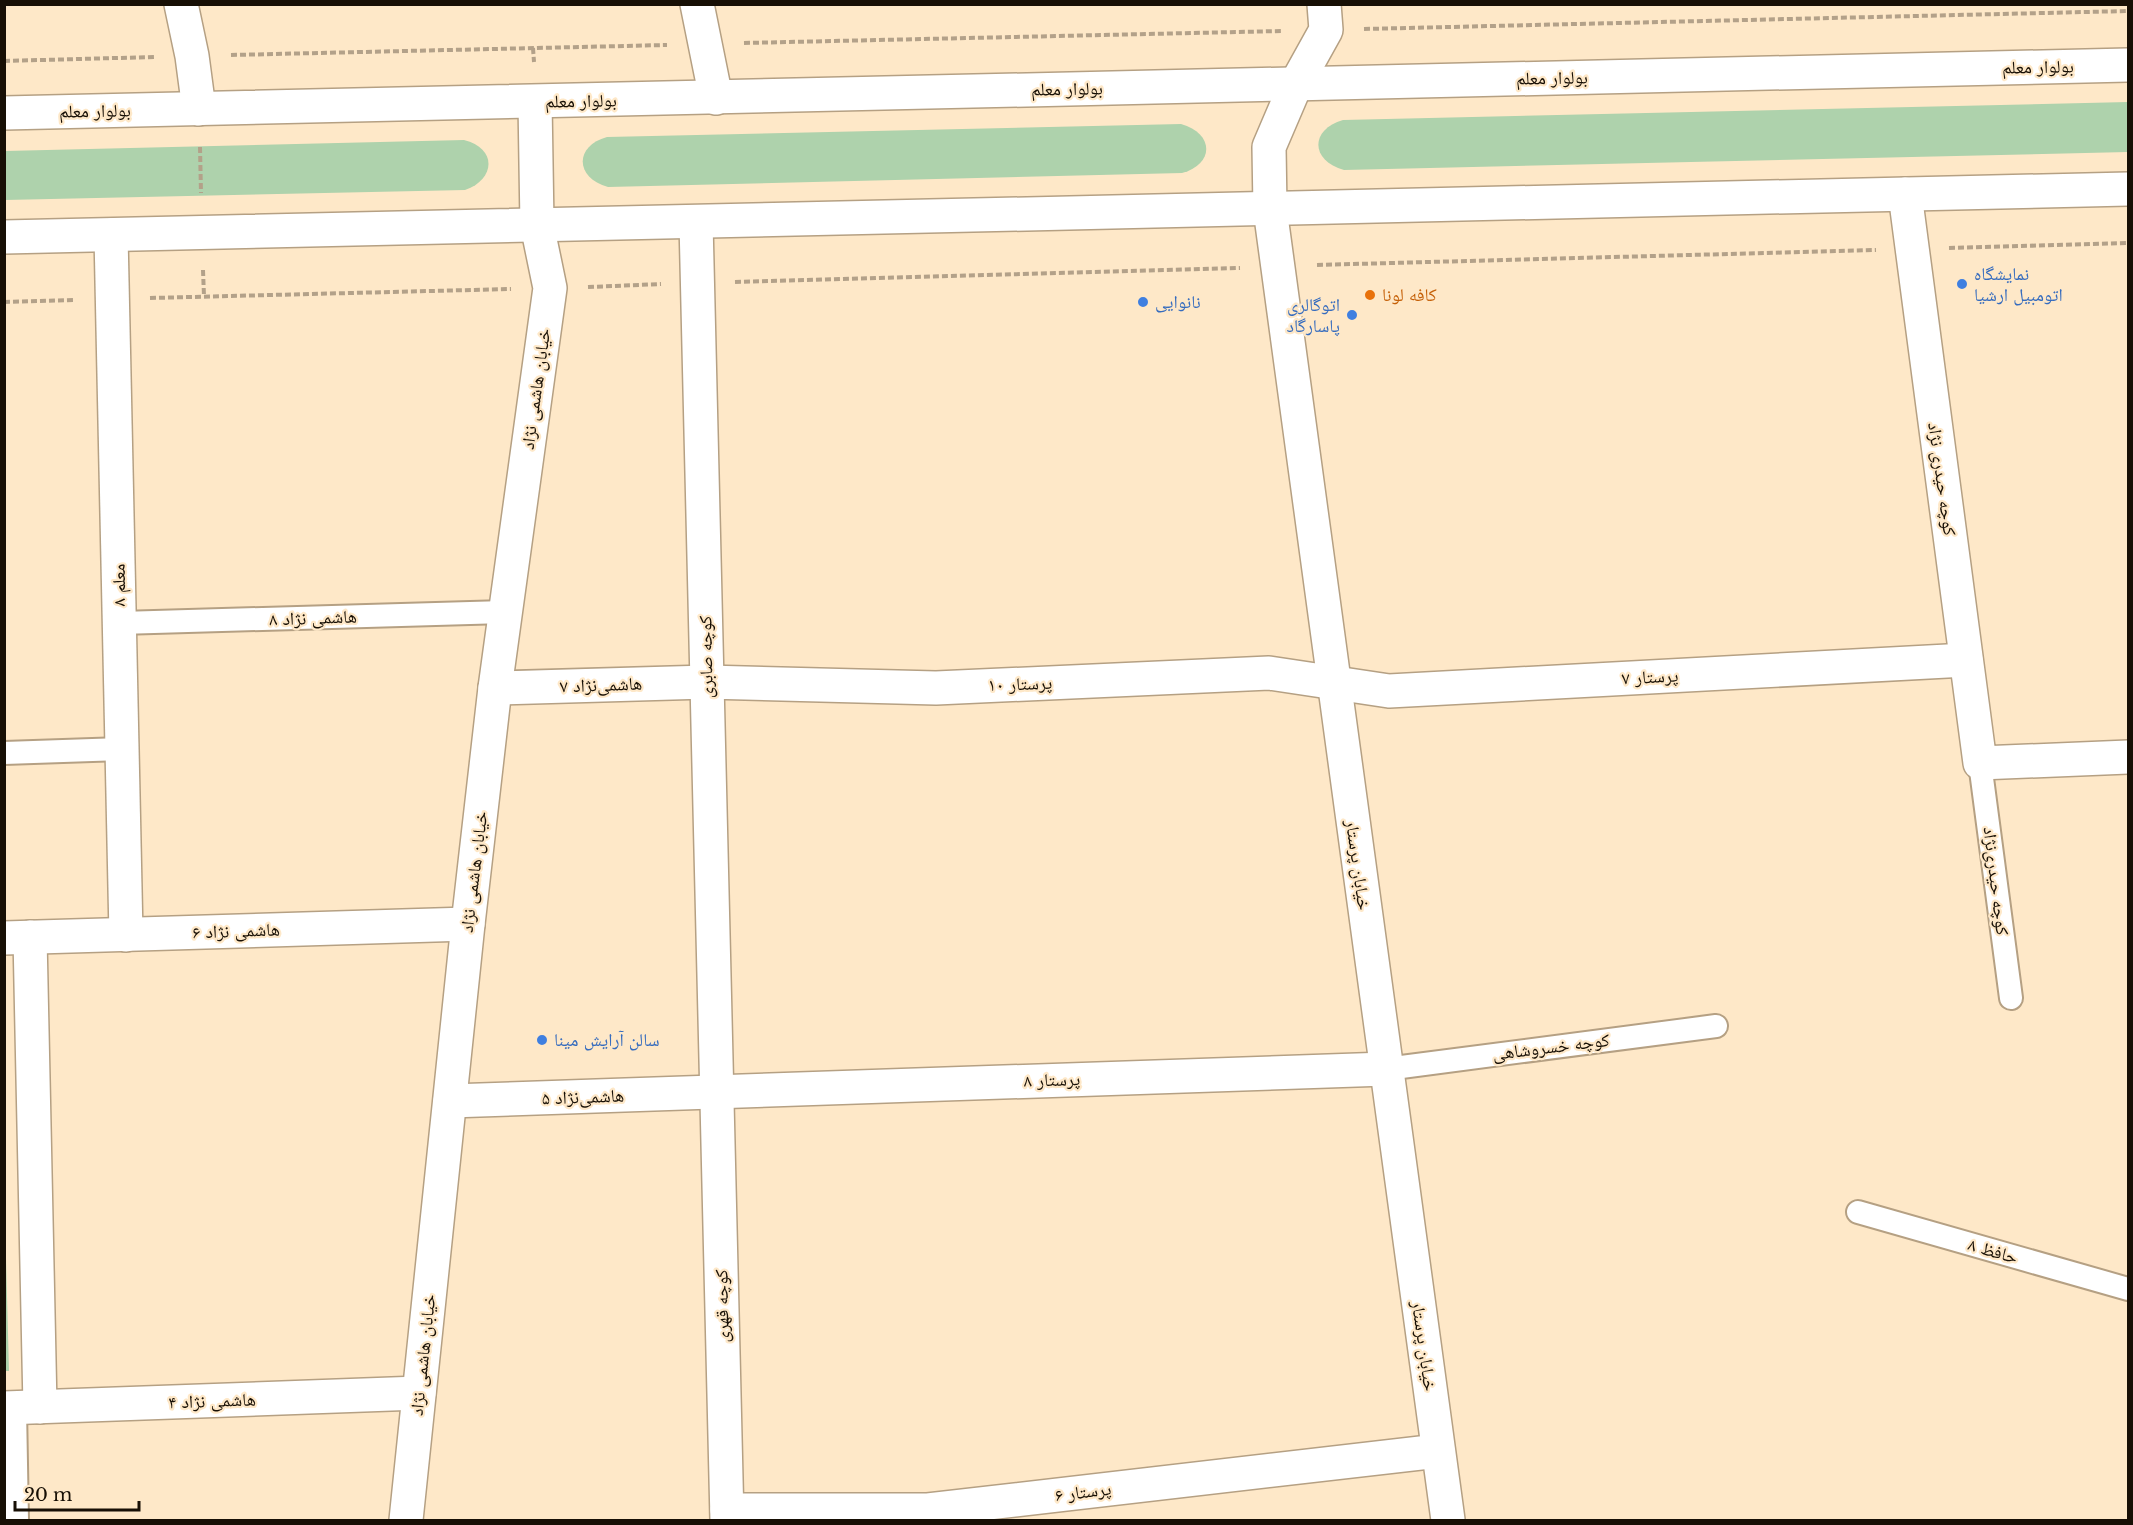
<svg xmlns="http://www.w3.org/2000/svg" width="2133" height="1525" viewBox="0 0 2133 1525" font-family="'Libre Baskerville','Noto Naskh Arabic',serif">
	<rect width="100%" height="100%" fill="#fee8c8"/>
	<g fill="#aed2ac">
		<path d="M2128,102V152L1344,170C1311,161 1309,130 1343,120Z"/>
		<path d="M1181,124C1214,133 1215,164 1182,173L608,187C575,178 574,146 607,137Z"/>
		<path d="M464,140C497,148 496,179 465,190L5,200V151Z"/>
		<polygon points="4,1183 9,1371 4,1371"/>
	</g>
	<g fill="none" stroke-linecap="round" stroke-linejoin="round">
		<defs>
			<g id="lane">
				<polyline points="120,623 505,612"/>
				<polyline points="4,753 122,749"/>
				<polyline points="1980,763 2011,998"/>
				<polyline points="1386,1069 1716,1026"/>
				<polyline points="1858,1212 2128,1289"/>
				<polyline points="15,1408 17,1520"/>
			</g>
			<g id="street">
				<polyline points="1905,194 1980,763 2128,757"/>
				<polyline points="696,222 727,1520"/>
				<polyline points="111,235 126,935"/>
				<polyline points="495,688 707,682 936,688 1269,673 1389,691 1966,660"/>
				<polyline points="30,937 40,1407"/>
				<polyline points="4,938 468,924"/>
				<polyline points="450,1101 1386,1069"/>
				<polyline points="4,1408 419,1393"/>
				<polyline points="727,1510 928,1510 1438,1451"/>
			</g>
			<g id="secondary">
				<polyline points="181,4 192,56 199,109"/>
				<polyline points="697,4 716,98"/>
				<polyline points="1324,4 1326,30 1296,84 1269,147 1270,209 1448,1520"/>
				<polyline points="4,113 2128,65"/>
				<polyline points="4,237 2128,189"/>
				<polyline points="406,1520 468,924 495,688 550,288 537,225 535,102"/>
			</g>
		</defs>
		<use href="#lane" stroke="#b5a083" stroke-width="26"/>
		<use href="#street" stroke="#b5a083" stroke-width="36"/>
		<use href="#secondary" stroke="#b5a083" stroke-width="36"/>
		<g stroke="#b3a189" stroke-width="4" stroke-dasharray="6 3" stroke-linecap="butt">
			<polyline points="1364,29 2128,11"/>
			<polyline points="744,43 1282,31"/>
			<polyline points="533,48 534,62"/>
			<polyline points="231,55 667,45"/>
			<polyline points="4,61 154,57"/>
			<polyline points="200,147 201,193"/>
			<polyline points="1949,248 2128,243"/>
			<polyline points="1317,265 1876,250"/>
			<polyline points="203,270 204,296"/>
			<polyline points="735,282 1240,268"/>
			<polyline points="588,287 661,284"/>
			<polyline points="150,298 511,289"/>
			<polyline points="4,302 74,300"/>
		</g>
		<use href="#lane" stroke="#fff" stroke-width="22"/>
		<use href="#street" stroke="#fff" stroke-width="33"/>
		<use href="#secondary" stroke="#fff" stroke-width="33"/>
	</g>
	<g fill="#3f7fe0" stroke="#fee8c8" stroke-width="2">
		<circle cx="1962" cy="284" r="6"/>
		<circle cx="1143" cy="302" r="6"/>
		<circle cx="1352" cy="315" r="6"/>
		<circle cx="542" cy="1040" r="6"/>
	</g>
	<circle fill="#e8710a" stroke="#fee8c8" stroke-width="2" cx="1370" cy="295" r="6"/>
	<g text-anchor="middle" stroke-width="4.5" stroke-linejoin="round" paint-order="stroke">
		<g font-size="18" fill="#170f05" stroke="#fee8c8">
			<text transform="translate(2038 67) rotate(-1)" y="6">بولوار معلم</text>
			<text transform="translate(1552 78) rotate(-1)" y="6">بولوار معلم</text>
			<text transform="translate(1067 89) rotate(-1)" y="6">بولوار معلم</text>
			<text transform="translate(581 101) rotate(-1)" y="6">بولوار معلم</text>
			<text transform="translate(95 111) rotate(-1)" y="6">بولوار معلم</text>
			<text transform="translate(536 389) rotate(-82)" y="6">خیابان هاشمی نژاد</text>
			<text transform="translate(1942 479) rotate(82)" y="6">کوچه حیدری نژاد</text>
			<text transform="translate(119 585) rotate(-91)" y="6">معلم ۸</text>
			<text transform="translate(313 618) rotate(-2)" y="6">هاشمی نژاد ۸</text>
			<text transform="translate(706 657) rotate(-91)" y="6">کوچه صابری</text>
			<text transform="translate(1650 677) rotate(-3)" y="6">پرستار ۷</text>
			<text transform="translate(1020 684) rotate(-2)" y="6">پرستار ۱۰</text>
			<text transform="translate(601 685) rotate(-2)" y="6">هاشمی‌نژاد ۷</text>
			<text transform="translate(1358 865) rotate(82)" y="6">خیابان پرستار</text>
			<text transform="translate(474 872) rotate(-83)" y="6">خیابان هاشمی نژاد</text>
			<text transform="translate(1996 881) rotate(83)" y="6">کوچه حیدری‌نژاد</text>
			<text transform="translate(236 931) rotate(-2)" y="6">هاشمی نژاد ۶</text>
			<text transform="translate(1551 1047) rotate(-7)" y="6">کوچه خسروشاهی</text>
			<text transform="translate(1052 1080) rotate(-2)" y="6">پرستار ۸</text>
			<text transform="translate(583 1097) rotate(-2)" y="6">هاشمی‌نژاد ۵</text>
			<text transform="translate(1993 1251) rotate(16)" y="6">حافظ ۸</text>
			<text transform="translate(722 1306) rotate(-91)" y="6">کوچه قهری</text>
			<text transform="translate(1424 1346) rotate(82)" y="6">خیابان پرستار</text>
			<text transform="translate(423 1355) rotate(-84)" y="6">خیابان هاشمی نژاد</text>
			<text transform="translate(212 1401) rotate(-2)" y="6">هاشمی نژاد ۴</text>
			<text transform="translate(1083 1492) rotate(-7)" y="6">پرستار ۶</text>
		</g>
		<g font-size="18" fill="#366cbe" stroke="#fee8c8" text-anchor="start">
			<text x="1974" y="280">نمایشگاه<tspan x="1974" dy="21">اتومبیل ارشیا</tspan></text>
			<text x="1155" y="308">نانوایی</text>
			<text x="1340" y="311" text-anchor="end">اتوگالری<tspan x="1340" dy="21">پاسارگاد</tspan></text>
			<text x="554" y="1046">سالن آرایش مینا</text>
		</g>
		<g font-size="18" fill="#c56008" stroke="#fee8c8" text-anchor="start">
			<text x="1382" y="301">کافه لونا</text>
		</g>
	</g>
	<rect width="2133" height="1525" fill="none" stroke="#170f05" stroke-width="12"/>
	<path d="M15 1501v9h124v-9" fill="none" stroke="#170f05" stroke-width="3"/>
	<text x="24" y="1501" font-size="18" fill="#170f05" stroke="#fee8c8" stroke-width="4.5" paint-order="stroke">20 m</text>
</svg>
